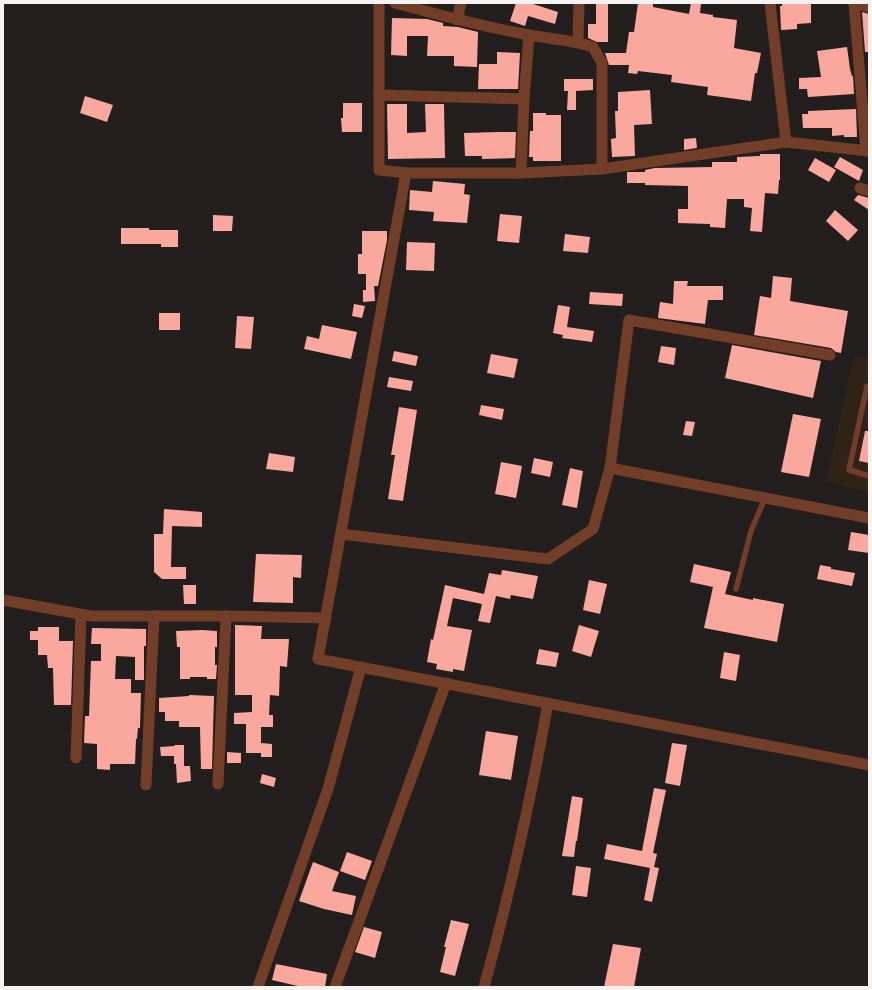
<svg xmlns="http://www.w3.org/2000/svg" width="872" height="990" viewBox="0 0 872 990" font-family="'Asap Condensed',sans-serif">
	<rect width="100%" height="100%" fill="#221f1e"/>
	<polygon fill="#322319" points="854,356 869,358 869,493 826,481"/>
	<g fill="#faa89e">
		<polygon points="516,3 530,3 558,12 555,24 528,16 525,26 510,21"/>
		<polygon points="596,3 608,3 608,42 597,42 588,38 588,24 596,24"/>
		<polygon points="638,3 653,3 653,7 689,14 691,3 701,3 700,13 713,15 713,17 737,20 734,48 761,53 757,73 755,73 751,101 707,95 708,87 671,82 672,75 638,71 637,74 628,73 629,65 609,65 605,53 626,53 629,32 634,32"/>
		<polygon points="782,3 811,3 811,23 797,24 797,29 781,30 780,6 782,6"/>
		<polygon points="862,12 869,14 869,52 865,52"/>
		<polygon points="392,18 427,19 443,23 443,26 458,27 478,32 477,67 454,66 454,56 427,56 428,36 407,36 407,56 391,55"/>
		<polygon points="847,47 850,69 852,76 853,76 854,94 808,97 807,89 799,89 799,78 821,77 817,51"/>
		<polygon points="497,52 520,53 518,89 478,89 479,64 497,64"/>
		<polygon points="564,79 593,79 593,90 576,91 576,110 567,110 568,91 564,91"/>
		<polygon points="650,90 652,124 634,125 635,156 612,157 611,139 616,138 615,111 618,111 618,92"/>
		<polygon points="85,96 113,105 107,122 80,113"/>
		<polygon points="343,103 362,103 362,132 342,132 341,118 343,118"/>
		<polygon points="387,104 407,104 407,133 426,132 425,104 444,104 445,158 388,159"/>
		<polygon points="856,109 857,137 844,137 844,135 832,136 832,128 803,128 802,114 808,114 808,111"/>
		<polygon points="533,113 546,113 546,115 561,115 561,161 533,161 533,157 529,157 530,131 533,131"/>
		<polygon points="498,132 516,132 515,158 482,159 482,156 465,156 464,133"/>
		<polygon points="696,138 697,148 684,150 684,139"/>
		<polygon points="760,154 780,154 780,180 779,180 778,194 765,193 762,232 750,231 752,208 744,207 744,199 727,199 725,228 710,227 710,224 678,223 678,209 688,209 688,186 645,185 645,183 627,183 627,172 645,172 645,170 655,168 712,167 712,162 737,162 737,157 760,156"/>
		<polygon points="840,157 863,170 859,181 834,167"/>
		<polygon points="815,158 836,170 829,182 808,170"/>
		<polygon points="433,181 465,184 464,194 470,195 467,223 433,221 434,212 409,210 410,190 432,192"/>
		<polygon points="858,195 869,198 869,210 854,200"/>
		<polygon points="835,210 858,230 848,241 826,221"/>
		<polygon points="500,214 522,216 519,243 497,241"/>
		<polygon points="213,215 233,216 232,231 213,231"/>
		<polygon points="121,228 149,228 149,230 178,230 178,247 161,247 161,244 121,244"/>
		<polygon points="362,231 387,231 387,240 378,286 374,286 375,301 363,302 363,290 366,290 366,274 358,274 358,254 362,254"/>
		<polygon points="565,234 590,237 588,253 563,251"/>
		<polygon points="407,242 435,243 434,271 406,270"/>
		<polygon points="773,276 792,278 790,301 848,311 841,353 836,352 831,348 754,335 760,296 771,298"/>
		<polygon points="674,281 688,281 687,286 723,286 723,300 708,300 705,324 658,318 660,302 673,304"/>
		<polygon points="590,292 623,294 622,306 589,304"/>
		<polygon points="354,304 365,306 362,318 352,316"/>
		<polygon points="558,305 570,307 567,327 594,331 592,342 562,338 563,335 553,333"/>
		<rect x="159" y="313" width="21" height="17"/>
		<polygon points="237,316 254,317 251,349 235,348"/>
		<polygon points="322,325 357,332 351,359 304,349 307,336 319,339"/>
		<polygon points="732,345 821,361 813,398 725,378"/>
		<polygon points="661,346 676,348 674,365 658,362"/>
		<polygon points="394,351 418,356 416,366 392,361"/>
		<polygon points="491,354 518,359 514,378 487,373"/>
		<polygon points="389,377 413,381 411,391 387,387"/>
		<polygon points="481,405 504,409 502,420 479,415"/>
		<polygon points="399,407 417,410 403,501 388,499 395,455 391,455"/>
		<polygon points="793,414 821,419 809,477 781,472"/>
		<polygon points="686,421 695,422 692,436 683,435"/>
		<polygon points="865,431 869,431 869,463 859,461"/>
		<polygon points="269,453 295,457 293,472 266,469"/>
		<polygon points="534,458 553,462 550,477 531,473"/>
		<polygon points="501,462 522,466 516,498 495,494"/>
		<polygon points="570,468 583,471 577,508 562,505"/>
		<polygon points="164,509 202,512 202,527 172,526 171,567 186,567 186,579 162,579 154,572 154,534 163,534"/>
		<polygon points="851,532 869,535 869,553 848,550"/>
		<polygon points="256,554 302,555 301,578 293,577 293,603 253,602"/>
		<polygon points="694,564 731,572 725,594 753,600 753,598 784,604 777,642 704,628 713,587 690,582"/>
		<polygon points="820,565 831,567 831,569 855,573 852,586 817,579"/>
		<polygon points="502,570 538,576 533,599 511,595 510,599 496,596 490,623 478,621 482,604 453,598 447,626 472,630 464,671 453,669 453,672 436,669 437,664 427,662 431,639 433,640 445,585 484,594 489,573 501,575"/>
		<polygon points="589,580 607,584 600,614 583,610"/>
		<polygon points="183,585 196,585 196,604 184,604"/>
		<polygon points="235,625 262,626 261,639 289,639 287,667 280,666 279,696 270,695 269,715 273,715 273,727 261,727 261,743 272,744 272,757 261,757 261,753 246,753 246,724 234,724 234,713 252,712 252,695 235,695"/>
		<polygon points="579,625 599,631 591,657 572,651"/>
		<polygon points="38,627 59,627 59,641 73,641 71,705 54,705 53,668 48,668 47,655 38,655 38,640 30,640 30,631 38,631"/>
		<polygon points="92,628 146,629 146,646 144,646 144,680 135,680 135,657 116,656 115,679 131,679 131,693 141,693 140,728 138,728 137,739 136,739 135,764 110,764 110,770 97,769 97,744 84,743 85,716 89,716 91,661 101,661 101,644 91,644"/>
		<polygon points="202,630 217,631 217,647 215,647 215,665 217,665 216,679 207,679 207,677 190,677 190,679 180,679 180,647 177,647 176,631"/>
		<polygon points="539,649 559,653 556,667 536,664"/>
		<polygon points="724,652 740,655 736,681 720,678"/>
		<polygon points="189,695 214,696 212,769 201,769 200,727 179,727 179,721 165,721 165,712 159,712 159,698 189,696"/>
		<polygon points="486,731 518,736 511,780 479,775"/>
		<polygon points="672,743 687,745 680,786 665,783"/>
		<polygon points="175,745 184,745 184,766 190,766 191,781 177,783 176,764 174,764 174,756 161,756 160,747 174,746"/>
		<polygon points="227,752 241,753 241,763 227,763"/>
		<polygon points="262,774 276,778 274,787 260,783"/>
		<polygon points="654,788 666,790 653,853 657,854 654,867 659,868 652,902 644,900 650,868 604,859 607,844 642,851"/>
		<polygon points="572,796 583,798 577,841 576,841 574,857 562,856"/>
		<polygon points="347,852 372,861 365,880 340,871"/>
		<polygon points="313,862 339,872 332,891 356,896 352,915 324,909 299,901"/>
		<polygon points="576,866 591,868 587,897 572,895"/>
		<polygon points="451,920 469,924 455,976 440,972 446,947 444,947"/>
		<polygon points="364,927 382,932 375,958 355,952"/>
		<polygon points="613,944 641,948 634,987 604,987"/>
		<polygon points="276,964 327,974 325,987 302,987 272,980"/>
	</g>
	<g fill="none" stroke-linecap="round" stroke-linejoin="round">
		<g stroke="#733e28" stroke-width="5.5">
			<polyline points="869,386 867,386 849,470 869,476"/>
			<polyline points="736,589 751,531 765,498"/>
		</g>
		<g stroke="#733e28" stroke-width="11">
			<polyline points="379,3 379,170 406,173 521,173 602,169 786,142 869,151"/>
			<path d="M395,3C439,15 484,27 529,35C551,39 572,40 593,47L602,63V169"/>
			<polyline points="770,3 786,142"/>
			<polyline points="854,3 866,151"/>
			<polyline points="854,3 869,7"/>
			<polyline points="457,20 461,3"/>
			<polyline points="578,42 579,3"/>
			<polyline points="379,95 524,99"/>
			<polyline points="406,173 318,659 869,765"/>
			<polyline points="521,173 524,99 529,35"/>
			<polyline points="860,188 869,191"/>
			<polyline points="830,355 629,320 610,468 869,518"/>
			<polyline points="341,534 548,559 593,529 610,468"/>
			<polyline points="3,600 91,616 226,616 326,618"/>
			<polyline points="76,758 81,615"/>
			<polyline points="218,784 226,616"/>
			<polyline points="146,785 154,616"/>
			<polyline points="258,987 328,789 361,667"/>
			<polyline points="335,987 446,683"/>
			<path d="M484,987C510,893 531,798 548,703"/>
		</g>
	</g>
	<rect width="872" height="990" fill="none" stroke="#f6f4f3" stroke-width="8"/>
</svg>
